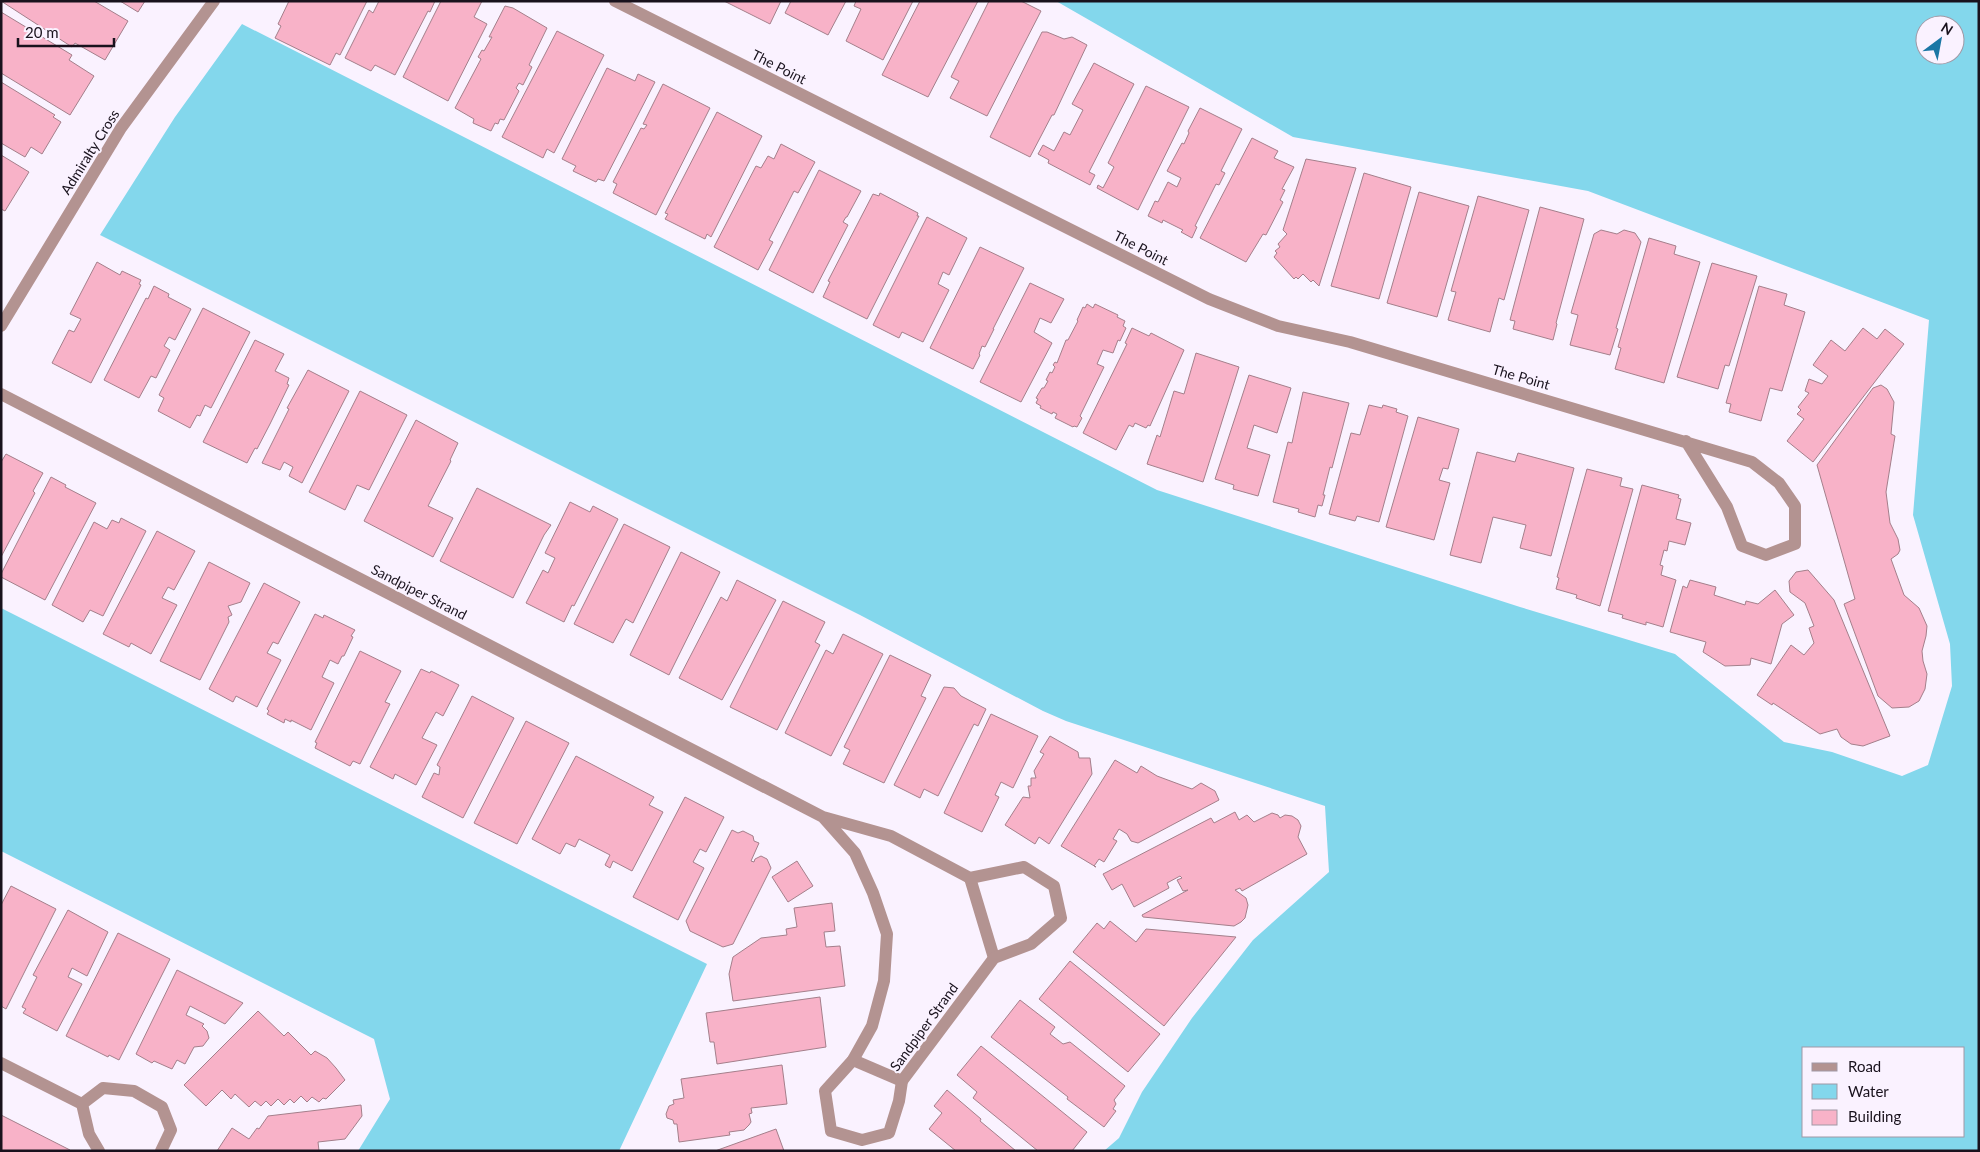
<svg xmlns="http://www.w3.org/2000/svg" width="1980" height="1152" viewBox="0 0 1980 1152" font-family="Lato,sans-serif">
	<rect width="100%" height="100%" fill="#faf2ff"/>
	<g fill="#83d7ec" fill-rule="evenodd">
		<path d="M1056,1H1979V1151H1104L1119,1138L1142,1092L1192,1018L1253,940L1329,872L1325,806L1066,721L1043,711L860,615L100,235L175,117L242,24L1157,490L1520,607L1675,654L1784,742L1832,752L1902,776L1928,765L1952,686L1950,644L1913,515L1929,320L1588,191L1293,137ZM1925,25H1955V55H1925ZM1804,1048H1964V1136H1804Z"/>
		<polygon points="1,608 707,964 619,1151 358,1151 390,1099 374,1039 1,851"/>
	</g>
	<g fill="#f8b2c8" stroke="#a47f8b">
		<polygon points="1,1 94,1 128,21 105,60 75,43 72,47"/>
		<polygon points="120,1 145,1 138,12"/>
		<polygon points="289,1 367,1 340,55 336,53 330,65 275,38 281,26 278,24"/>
		<polygon points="379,1 435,1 430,12 428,11 395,75 375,65 371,71 345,58 369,10 373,13"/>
		<polygon points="441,1 482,1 474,17 487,24 448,101 403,77"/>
		<polygon points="724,1 781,1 770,24"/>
		<polygon points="791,1 846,1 828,35 785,13"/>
		<polygon points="856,1 913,1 883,60 846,41 861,9 854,6"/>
		<polygon points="920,1 978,1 928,97 882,75"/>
		<polygon points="989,1 1021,1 1041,11 987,116 950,98 959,81 951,77"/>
		<polygon points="505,6 513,8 547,28 529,65 532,67 523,85 519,83 516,88 519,91 504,120 500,119 498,124 495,123 491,131 473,123 474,119 455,108 481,59 478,57 482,50 484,51 492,37 489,37"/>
		<polygon points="1,12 72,55 69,60 94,76 70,115 1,73"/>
		<polygon points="557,31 604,55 554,153 547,149 543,158 502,137"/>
		<polygon points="1042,32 1047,32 1064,39 1072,37 1087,45 1054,115 1052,115 1030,157 990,137"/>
		<polygon points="1094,63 1134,84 1089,172 1095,175 1090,185 1048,163 1049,160 1038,154 1043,145 1054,151 1064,132 1070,135 1083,110 1072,104"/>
		<polygon points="607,68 635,81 638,74 655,82 604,181 598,179 596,182 573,171 576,166 562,159"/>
		<polygon points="1,82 55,115 53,117 61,122 42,154 31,147 25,157 1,143"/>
		<polygon points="663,84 710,108 656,215 613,193 617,184 613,182 641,128 644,129 647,125 643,124"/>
		<polygon points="1146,86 1189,107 1138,210 1097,188 1098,185 1103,188 1114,167 1108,163"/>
		<polygon points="1200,108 1242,129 1221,171 1225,173 1219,185 1216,184 1195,226 1197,227 1192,238 1181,232 1183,230 1163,220 1162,223 1148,216 1155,201 1158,202 1168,182 1177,187 1181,178 1167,171 1182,143 1184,144 1189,133 1188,131"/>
		<polygon points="717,112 762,136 711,237 707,234 705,239 665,219 668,214 665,213"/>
		<polygon points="1252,138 1278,151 1274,158 1294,167 1282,189 1285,190 1280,200 1283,202 1266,235 1263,234 1246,262 1200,238"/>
		<polygon points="781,144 815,162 798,193 794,191 769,240 773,242 758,270 714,247 756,166 761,168 768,156 774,159"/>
		<polygon points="1,155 29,172 5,211 1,209"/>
		<polygon points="1306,159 1356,168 1319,286 1313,280 1311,282 1303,274 1298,279 1296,277 1294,279 1274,257 1277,253 1275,251 1280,247 1278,244 1287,234 1283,230"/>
		<polygon points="819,170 861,191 847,217 846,217 843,222 848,225 813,293 769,270"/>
		<polygon points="1364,173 1411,187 1379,299 1331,286"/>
		<polygon points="1419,192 1469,206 1437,317 1387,303"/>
		<polygon points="880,193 918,213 917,216 919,216 867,319 823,297 830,282 828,281 873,194 879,196"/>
		<polygon points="1478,196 1529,210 1504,300 1499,298 1490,332 1448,320 1456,292 1451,291"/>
		<polygon points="1540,207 1584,219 1556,323 1557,324 1553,340 1513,329 1515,321 1510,320"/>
		<polygon points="927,217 967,238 949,275 943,272 938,284 949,290 923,342 902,332 899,338 873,325"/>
		<polygon points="1601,230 1617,234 1624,230 1635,233 1641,242 1616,328 1618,329 1610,355 1570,345 1578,315 1571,313 1594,234"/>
		<polygon points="1649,238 1676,246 1674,254 1700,262 1664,383 1615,369 1621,348 1618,347"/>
		<polygon points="980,247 1024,268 993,329 994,329 985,347 982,346 979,354 980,355 973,369 930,348"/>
		<polygon points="97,262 120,275 122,271 141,280 139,284 141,285 91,383 52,363 69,330 74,332 81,319 70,314"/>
		<polygon points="1712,263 1757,276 1729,366 1725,365 1718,389 1677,377"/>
		<polygon points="1030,283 1064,299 1051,323 1040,318 1034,332 1052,343 1021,402 980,382"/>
		<polygon points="154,286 169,294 168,297 191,309 175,340 169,337 164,346 170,350 156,378 151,376 139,398 104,380 146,298 148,299"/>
		<polygon points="1759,286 1787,294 1784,305 1805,312 1782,391 1770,388 1761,421 1729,412 1731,404 1726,403"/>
		<polygon points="1087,304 1093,308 1095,304 1118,315 1117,317 1125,321 1123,326 1126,328 1120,341 1118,340 1113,353 1103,350 1097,364 1104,367 1080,416 1082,418 1077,427 1074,426 1073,427 1055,418 1057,414 1053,412 1052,414 1040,408 1041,406 1036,403 1038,399 1036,398 1042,388 1044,388 1048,381 1046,380 1050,372 1052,373 1055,367 1053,365 1055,362 1057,363 1066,340 1068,340 1078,321 1077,320 1083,307 1085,308"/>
		<polygon points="203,308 250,332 211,408 205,405 200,416 197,415 190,428 158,411 164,398 159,395"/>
		<polygon points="1132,328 1149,336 1151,333 1184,350 1150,426 1148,425 1146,428 1135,423 1133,427 1129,425 1116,450 1083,433 1127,344 1125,343"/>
		<polygon points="1863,328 1877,339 1885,329 1904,344 1813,462 1787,441 1804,419 1797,414 1801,410 1798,407 1809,393 1805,391 1809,379 1822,384 1828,376 1813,365 1831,340 1845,351"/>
		<polygon points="255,340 284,354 275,371 289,378 287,384 289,385 270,424 257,449 255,448 247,463 203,442"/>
		<polygon points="1196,353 1239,367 1203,482 1147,464 1157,435 1160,437 1174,391 1184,394"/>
		<polygon points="308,370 349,391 302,483 289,476 293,467 284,462 280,470 262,463 289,409 287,408"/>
		<polygon points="1249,375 1291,388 1277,433 1254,425 1247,448 1270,455 1258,496 1233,489 1234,485 1215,479"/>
		<polygon points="1881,385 1887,389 1894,402 1891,434 1895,436 1886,492 1890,523 1898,539 1900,550 1898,554 1891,559 1904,595 1919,608 1927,626 1926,636 1922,651 1923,661 1927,674 1925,689 1919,701 1909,707 1892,708 1878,696 1844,604 1855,599 1817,465 1873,388"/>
		<polygon points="360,391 407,415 369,490 357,485 345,510 309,492"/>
		<polygon points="1303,392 1349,403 1332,468 1330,467 1323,495 1325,495 1322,506 1318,505 1315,517 1298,512 1299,509 1273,502 1288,442 1292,443"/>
		<polygon points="1369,405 1382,408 1383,405 1397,409 1396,412 1408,416 1379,522 1357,516 1355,521 1329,514 1351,433 1360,435"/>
		<polygon points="1418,417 1459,429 1448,469 1443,468 1439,480 1450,483 1434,540 1386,527"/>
		<polygon points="416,420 458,443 450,460 451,461 428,506 453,518 433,557 364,521"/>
		<polygon points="1477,452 1515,462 1518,453 1574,468 1551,556 1520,548 1526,525 1493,517 1481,563 1450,555"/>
		<polygon points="6,454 43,473 33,491 35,493 1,557 1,462"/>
		<polygon points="1587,469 1622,478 1620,486 1633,489 1600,606 1576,598 1577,595 1556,589 1559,578 1557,577"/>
		<polygon points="51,477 66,485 65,487 96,503 45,600 1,577 1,574"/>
		<polygon points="1642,485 1679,495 1678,498 1681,499 1676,519 1691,523 1685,545 1669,541 1667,551 1664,550 1660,565 1663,566 1661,575 1676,580 1663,627 1646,622 1646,625 1622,618 1623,615 1608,611"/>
		<polygon points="477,488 551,525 544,535 513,598 440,561"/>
		<polygon points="570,502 590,512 593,506 618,519 574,606 572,605 564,622 526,603 543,570 548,573 555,558 545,553"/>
		<polygon points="121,518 146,531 103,616 90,610 83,622 52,605 94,522 107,529 112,520 119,523"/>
		<polygon points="624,524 670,547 633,623 626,619 613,643 574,624"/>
		<polygon points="157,531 195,551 174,590 168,587 162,598 177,605 151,654 131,643 129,647 103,634"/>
		<polygon points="681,552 720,572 669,675 630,655"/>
		<polygon points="209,562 250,583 241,602 228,606 232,615 228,617 229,622 200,680 160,661"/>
		<polygon points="1808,570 1834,600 1890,736 1863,746 1851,744 1841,737 1837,729 1820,734 1773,703 1772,705 1757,695 1791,645 1804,655 1814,643 1809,628 1814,626 1805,603 1790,592 1789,581 1796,572"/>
		<polygon points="737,580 776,600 722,700 679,678 721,597 727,601"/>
		<polygon points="1690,580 1716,587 1714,595 1745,605 1746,601 1758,604 1775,590 1794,615 1782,624 1771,664 1751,658 1750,665 1725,666 1703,652 1706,642 1670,632 1683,586 1687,588"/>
		<polygon points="264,583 300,602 278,644 273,642 267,653 281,660 257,707 236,696 233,702 209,689"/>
		<polygon points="783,601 825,622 815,642 820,645 777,730 730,707"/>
		<polygon points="315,614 323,618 324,615 355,630 351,636 353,637 344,656 342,656 338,664 330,660 322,677 334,683 311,730 291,720 291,722 285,719 284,723 267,714 269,711 267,709"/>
		<polygon points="843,634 883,654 831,756 785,733 826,650 833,654"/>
		<polygon points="360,651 401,671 385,702 390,704 360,764 353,761 350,766 315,748 317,743 315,742"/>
		<polygon points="890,655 931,675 921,696 926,698 884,783 843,764 850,750 844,747"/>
		<polygon points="421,669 430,673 431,671 459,685 443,716 436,712 422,738 437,745 416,785 395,774 393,779 370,767"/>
		<polygon points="944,687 954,688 961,696 986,709 978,726 974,724 938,796 924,789 920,798 894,785"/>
		<polygon points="472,696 514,718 463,818 422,797 434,773 439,775 440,767 437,765"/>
		<polygon points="991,714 1038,736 1013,788 1001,782 995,795 999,797 982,832 944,813"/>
		<polygon points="526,721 569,743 517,844 474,823"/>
		<polygon points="1050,736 1078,752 1079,758 1090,758 1092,774 1049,844 1039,837 1035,844 1005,825 1023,797 1030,798 1028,786 1031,786 1031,778 1036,778 1034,771 1044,754 1040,752"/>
		<polygon points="576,756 654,797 649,805 663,812 632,871 613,861 610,868 605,865 610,855 579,839 575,847 566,843 560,854 532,839"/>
		<polygon points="1115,760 1137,773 1141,766 1157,776 1192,789 1201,783 1215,791 1219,800 1138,843 1131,841 1127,834 1119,829 1113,839 1117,841 1104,862 1099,859 1094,866 1096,867 1061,846"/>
		<polygon points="685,797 724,817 706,852 700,849 693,862 704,868 678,920 633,897"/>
		<polygon points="1235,812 1239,820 1247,815 1254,822 1272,813 1278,815 1280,818 1285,815 1292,816 1298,820 1301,826 1298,837 1307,854 1242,891 1240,888 1235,890 1246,898 1248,905 1245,918 1241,922 1234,926 1143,917 1142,915 1188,890 1183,891 1177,880 1182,878 1180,876 1167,883 1169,888 1134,907 1122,884 1112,890 1103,874 1211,818 1214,823"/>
		<polygon points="732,830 738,833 743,831 753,836 754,841 759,843 751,861 754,862 755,859 761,856 767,859 771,868 733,944 723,947 690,931 686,921"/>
		<polygon points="797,861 813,886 788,902 772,877"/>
		<polygon points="11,886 56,909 6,1009 1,1006 1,905"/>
		<polygon points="832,903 835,931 824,932 826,947 840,946 845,986 733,1001 729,974 733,957 761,938 787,935 786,929 797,927 794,908"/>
		<polygon points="68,910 108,932 87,976 72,968 68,977 82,984 57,1031 23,1013 26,1009 22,1007 37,977 33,975"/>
		<polygon points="1110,921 1136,942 1146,929 1236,937 1164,1026 1073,952 1097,923 1104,929"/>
		<polygon points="118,933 170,959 119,1060 109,1055 108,1057 66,1036"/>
		<polygon points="1070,961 1160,1034 1128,1072 1039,999"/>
		<polygon points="177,970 243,1003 225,1024 190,1006 186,1015 204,1024 202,1026 207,1031 209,1038 203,1046 194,1047 185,1064 177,1060 172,1069 154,1061 152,1063 136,1054"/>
		<polygon points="820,997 826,1047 717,1064 714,1042 710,1042 706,1013"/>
		<polygon points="1020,1000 1055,1027 1050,1034 1063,1044 1070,1042 1125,1086 1114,1100 1116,1104 1113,1109 1116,1111 1104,1127 1067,1099 1068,1097 991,1037"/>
		<polygon points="258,1011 284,1036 288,1032 311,1055 315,1051 327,1058 336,1068 345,1080 326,1099 323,1098 319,1102 312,1097 307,1102 301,1096 294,1103 290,1099 284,1105 278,1099 271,1106 266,1101 261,1106 255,1101 249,1107 235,1094 231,1099 222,1090 206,1106 184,1085"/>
		<polygon points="981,1046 1087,1132 1072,1151 1038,1151 973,1098 977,1092 957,1075"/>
		<polygon points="782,1065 787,1104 751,1108 752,1113 749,1114 751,1122 749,1125 744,1130 729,1132 730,1135 679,1142 677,1124 674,1124 673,1120 667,1118 666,1114 669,1106 674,1104 673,1100 684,1098 681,1079"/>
		<polygon points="947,1090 981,1119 980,1121 1016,1151 956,1151 929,1129 942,1113 934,1106"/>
		<polygon points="361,1105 362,1116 345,1139 318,1142 319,1151 217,1151 232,1128 249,1139 257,1128 259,1129 268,1116"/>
		<polygon points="1,1115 70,1150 70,1151 1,1151"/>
		<polygon points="776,1129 784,1151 715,1151"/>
	</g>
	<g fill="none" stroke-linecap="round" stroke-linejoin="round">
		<g stroke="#b39391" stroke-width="12">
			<polyline points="970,878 994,958"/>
			<polyline points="853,1060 902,1081"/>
		</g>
		<g stroke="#b39391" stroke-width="12">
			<polyline points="615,1 1209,299 1278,326 1350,342 1752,462 1779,483 1795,506 1795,544 1766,555 1742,546 1727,507 1686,441"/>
			<polyline points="1,326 121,128 214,1"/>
			<polyline points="1,394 823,817 891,836 970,878 1024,867 1054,886 1061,918 1031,944 994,958 902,1081 899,1101 889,1133 862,1140 831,1131 825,1091 853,1060 872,1026 884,981 887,934 873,893 855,853 823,817"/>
			<polyline points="1,1063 82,1104 89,1134 99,1151"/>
			<polyline points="82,1104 103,1088 134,1091 162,1107 171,1130 161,1151"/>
		</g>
	</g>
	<g text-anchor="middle" stroke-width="4" stroke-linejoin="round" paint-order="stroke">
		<g font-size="14" fill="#19121d" stroke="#faf2ff">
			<text transform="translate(779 67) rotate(27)" y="5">The Point</text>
			<text transform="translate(90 152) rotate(-58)" y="5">Admiralty Cross</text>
			<text transform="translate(1141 248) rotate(27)" y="5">The Point</text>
			<text transform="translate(1521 377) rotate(16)" y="5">The Point</text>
			<text transform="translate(419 592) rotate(27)" y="5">Sandpiper Strand</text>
			<text transform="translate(924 1027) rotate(-54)" y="5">Sandpiper Strand</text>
		</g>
	</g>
	<rect width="1980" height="1152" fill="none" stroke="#19121d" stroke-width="5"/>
	<rect x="1802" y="1047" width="162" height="90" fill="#faf2ff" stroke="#a098a5"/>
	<rect x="1812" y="1063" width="25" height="8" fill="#b39391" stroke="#a098a5"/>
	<text x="1848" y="1072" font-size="15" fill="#19121d">Road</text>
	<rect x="1812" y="1084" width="25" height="15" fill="#83d7ec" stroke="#a098a5"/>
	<text x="1848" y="1097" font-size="15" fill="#19121d">Water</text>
	<rect x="1812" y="1110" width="25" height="15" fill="#f8b2c8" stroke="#a098a5"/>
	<text x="1848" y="1122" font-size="15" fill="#19121d">Building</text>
	<g transform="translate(1940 40) rotate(32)"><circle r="24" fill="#faf2ff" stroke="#a098a5"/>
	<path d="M0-4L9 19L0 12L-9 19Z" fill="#1b77a5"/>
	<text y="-8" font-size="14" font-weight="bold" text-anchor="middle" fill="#19121d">N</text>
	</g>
	<path d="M18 38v8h96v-8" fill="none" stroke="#19121d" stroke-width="2.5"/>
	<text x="25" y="38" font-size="15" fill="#19121d" stroke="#faf2ff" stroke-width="4" paint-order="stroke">20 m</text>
</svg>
